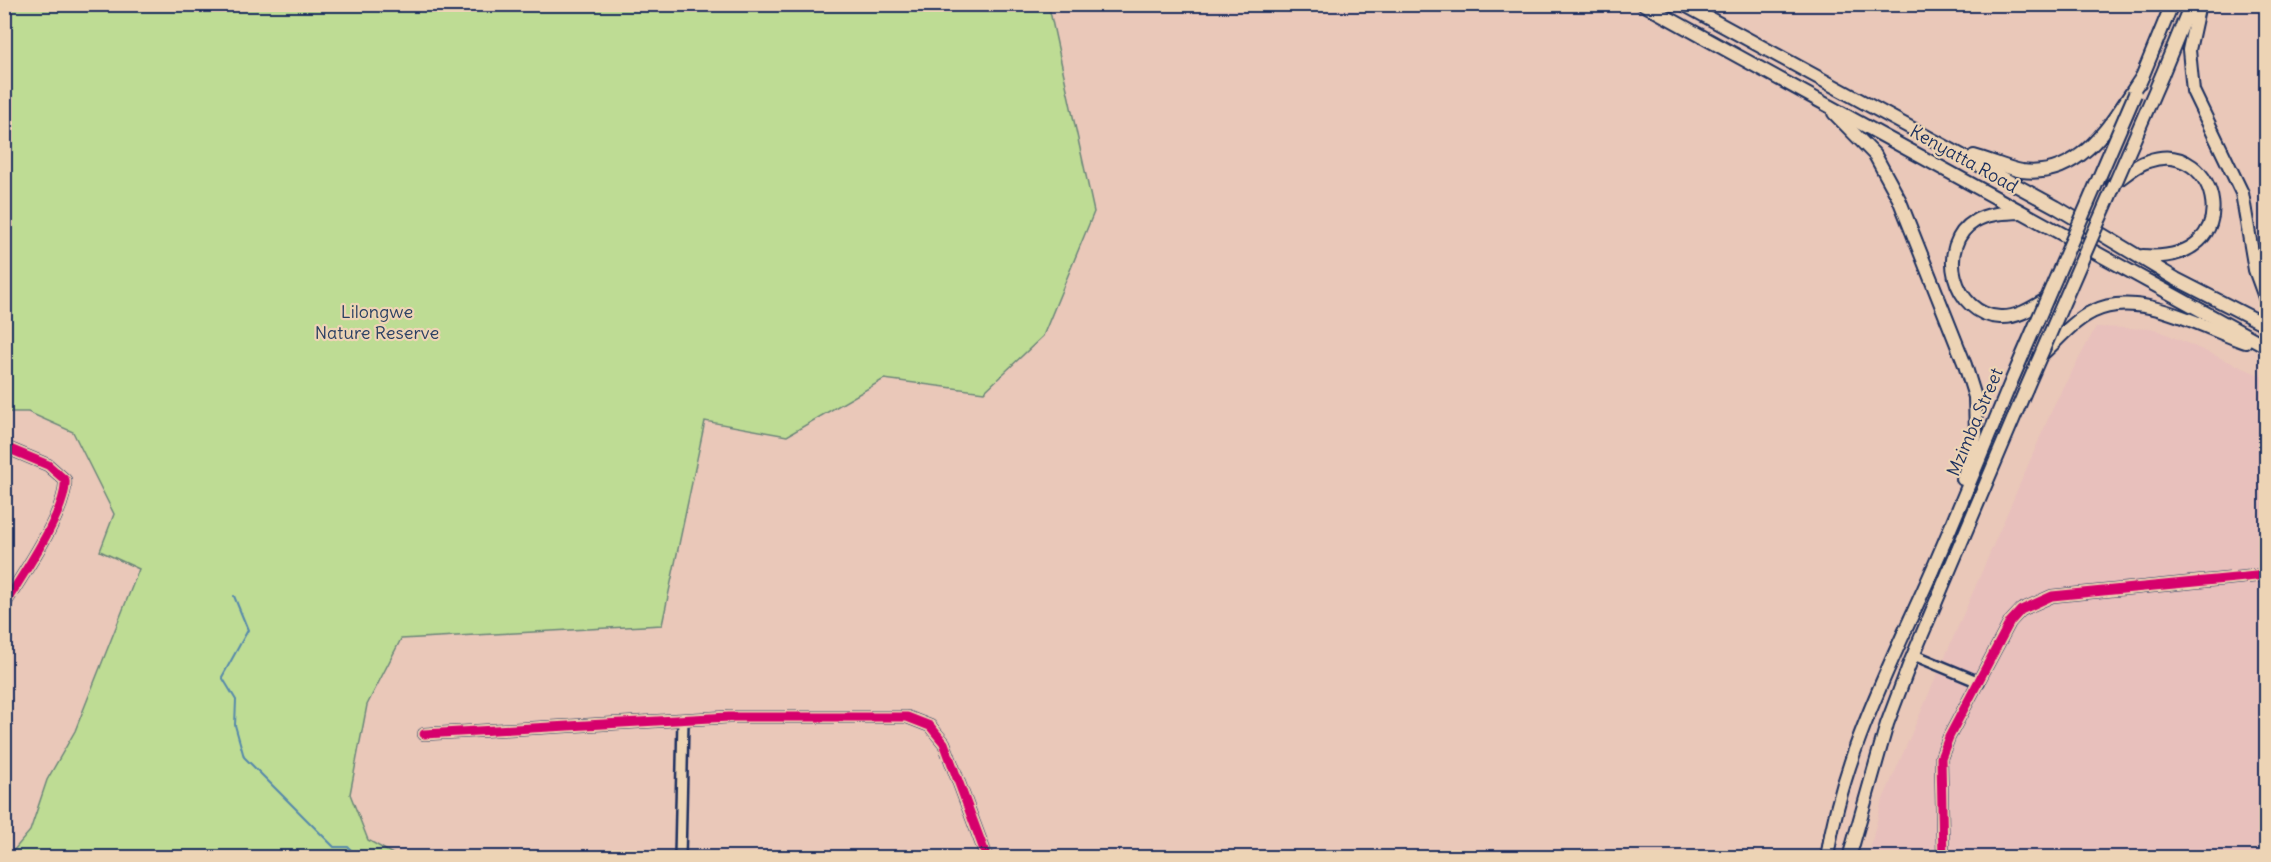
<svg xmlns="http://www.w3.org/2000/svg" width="2271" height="862" viewBox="0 0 2271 862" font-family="Delius,sans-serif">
	<rect width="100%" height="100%" fill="#eac8b9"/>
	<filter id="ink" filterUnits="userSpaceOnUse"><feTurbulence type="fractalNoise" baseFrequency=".0167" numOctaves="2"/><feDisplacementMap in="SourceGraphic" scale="12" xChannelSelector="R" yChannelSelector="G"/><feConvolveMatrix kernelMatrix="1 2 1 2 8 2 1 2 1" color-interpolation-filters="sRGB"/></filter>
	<g filter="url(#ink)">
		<polygon fill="#e8c0bc" points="2096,327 2155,329 2266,378 2266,857 1868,858 1881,804 2055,403"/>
		<polygon fill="#bedc94" stroke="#6c8679" stroke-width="1.5" points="5,4 1052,5 1049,7 1094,212 1043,336 984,392 884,379 787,436 705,421 662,625 401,639 367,705 350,794 368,840 398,857 8,857 30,831 47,780 75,731 139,569 100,551 114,514 73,432 28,412 5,412"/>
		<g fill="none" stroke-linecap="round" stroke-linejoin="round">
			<polyline stroke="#5689ab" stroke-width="2" points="234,596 248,630 222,677 236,700 235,725 244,757 334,847 348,847 359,858"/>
			<defs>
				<g id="minor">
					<path d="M4,605C21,577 68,510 65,480L48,465L5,447"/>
					<polyline points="1914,655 1979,682"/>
					<polyline points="424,734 729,717 907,717 930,726 944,743 987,858"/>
					<polyline points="680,858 683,720"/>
					<polyline points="1943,858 1941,758 1949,737 2010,622 2021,610 2052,596 2266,575"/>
				</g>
				<g id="secondary">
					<polyline points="1643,4 2266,346"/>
					<polyline points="1683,4 2056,207 2176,279 2266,325"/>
					<polyline points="2199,4 2189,50 2193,91 2242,193 2255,270 2266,300"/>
					<polyline points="2162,75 2191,4"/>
					<polyline points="2140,82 2172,4"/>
					<polyline points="1834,113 1875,155 1899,199 1965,365 1975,397 1976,434 1963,479"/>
					<path d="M1974,156C1990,160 2006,168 2022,171C2083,179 2114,118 2142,77"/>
					<path d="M2113,184C2124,176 2135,165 2148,161C2219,136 2250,264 2143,256"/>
					<path d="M2020,212C2005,213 1988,213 1975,221C1935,245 1953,315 2000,317C2017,318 2032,308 2047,299"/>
					<path d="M2040,356C2056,342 2073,321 2092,312C2138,288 2201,327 2245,342"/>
					<path d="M1827,858C1842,756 1891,664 1932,571C1959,509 1985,445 2011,382"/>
					<polyline points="1849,858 1887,724 1910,663 2026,389"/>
				</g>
			</defs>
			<use href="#minor" stroke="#1b2f5e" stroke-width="14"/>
			<use href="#secondary" stroke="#1b2f5e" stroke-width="16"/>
			<use href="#minor" stroke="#edd4b5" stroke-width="9"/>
			<use href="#secondary" stroke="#edd4b5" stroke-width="12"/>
			<defs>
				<g id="secondary-bridge">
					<polyline points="2011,382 2135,94"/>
					<polyline points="2026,389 2162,75"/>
				</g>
			</defs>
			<use href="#secondary-bridge" stroke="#1b2f5e" stroke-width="16" stroke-linecap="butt"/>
			<use href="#secondary-bridge" stroke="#edd4b5" stroke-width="12"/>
			<defs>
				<g id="cycleway">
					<path d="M4,605C21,577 68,510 65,480L48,465L5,447"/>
					<polyline points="424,734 729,717 907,717 930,726 944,743 987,858"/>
					<polyline points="1943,858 1941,758 1949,737 2010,622 2021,610 2052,596 2266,575"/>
				</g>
			</defs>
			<use href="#cycleway" stroke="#edd4b5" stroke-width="13"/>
			<use href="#cycleway" stroke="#d6006c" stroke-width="9"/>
		</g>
	</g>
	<g text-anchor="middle" stroke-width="4.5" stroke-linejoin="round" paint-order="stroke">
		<g font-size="18" fill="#1b2f5e" stroke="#edd4b5">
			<text transform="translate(1964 159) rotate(29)" y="6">Kenyatta Road</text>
			<text transform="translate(1975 422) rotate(-67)" y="6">Mzimba Street</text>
		</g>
		<g font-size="18" fill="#2b4063" stroke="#edd4b5">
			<text x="377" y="318">Lilongwe<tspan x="377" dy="21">Nature Reserve</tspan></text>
		</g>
	</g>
	<rect width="2271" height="862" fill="none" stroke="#edd4b5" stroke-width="24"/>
	<rect x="12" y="12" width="2247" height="838" fill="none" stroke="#1b2f5e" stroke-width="2" filter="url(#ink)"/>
</svg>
